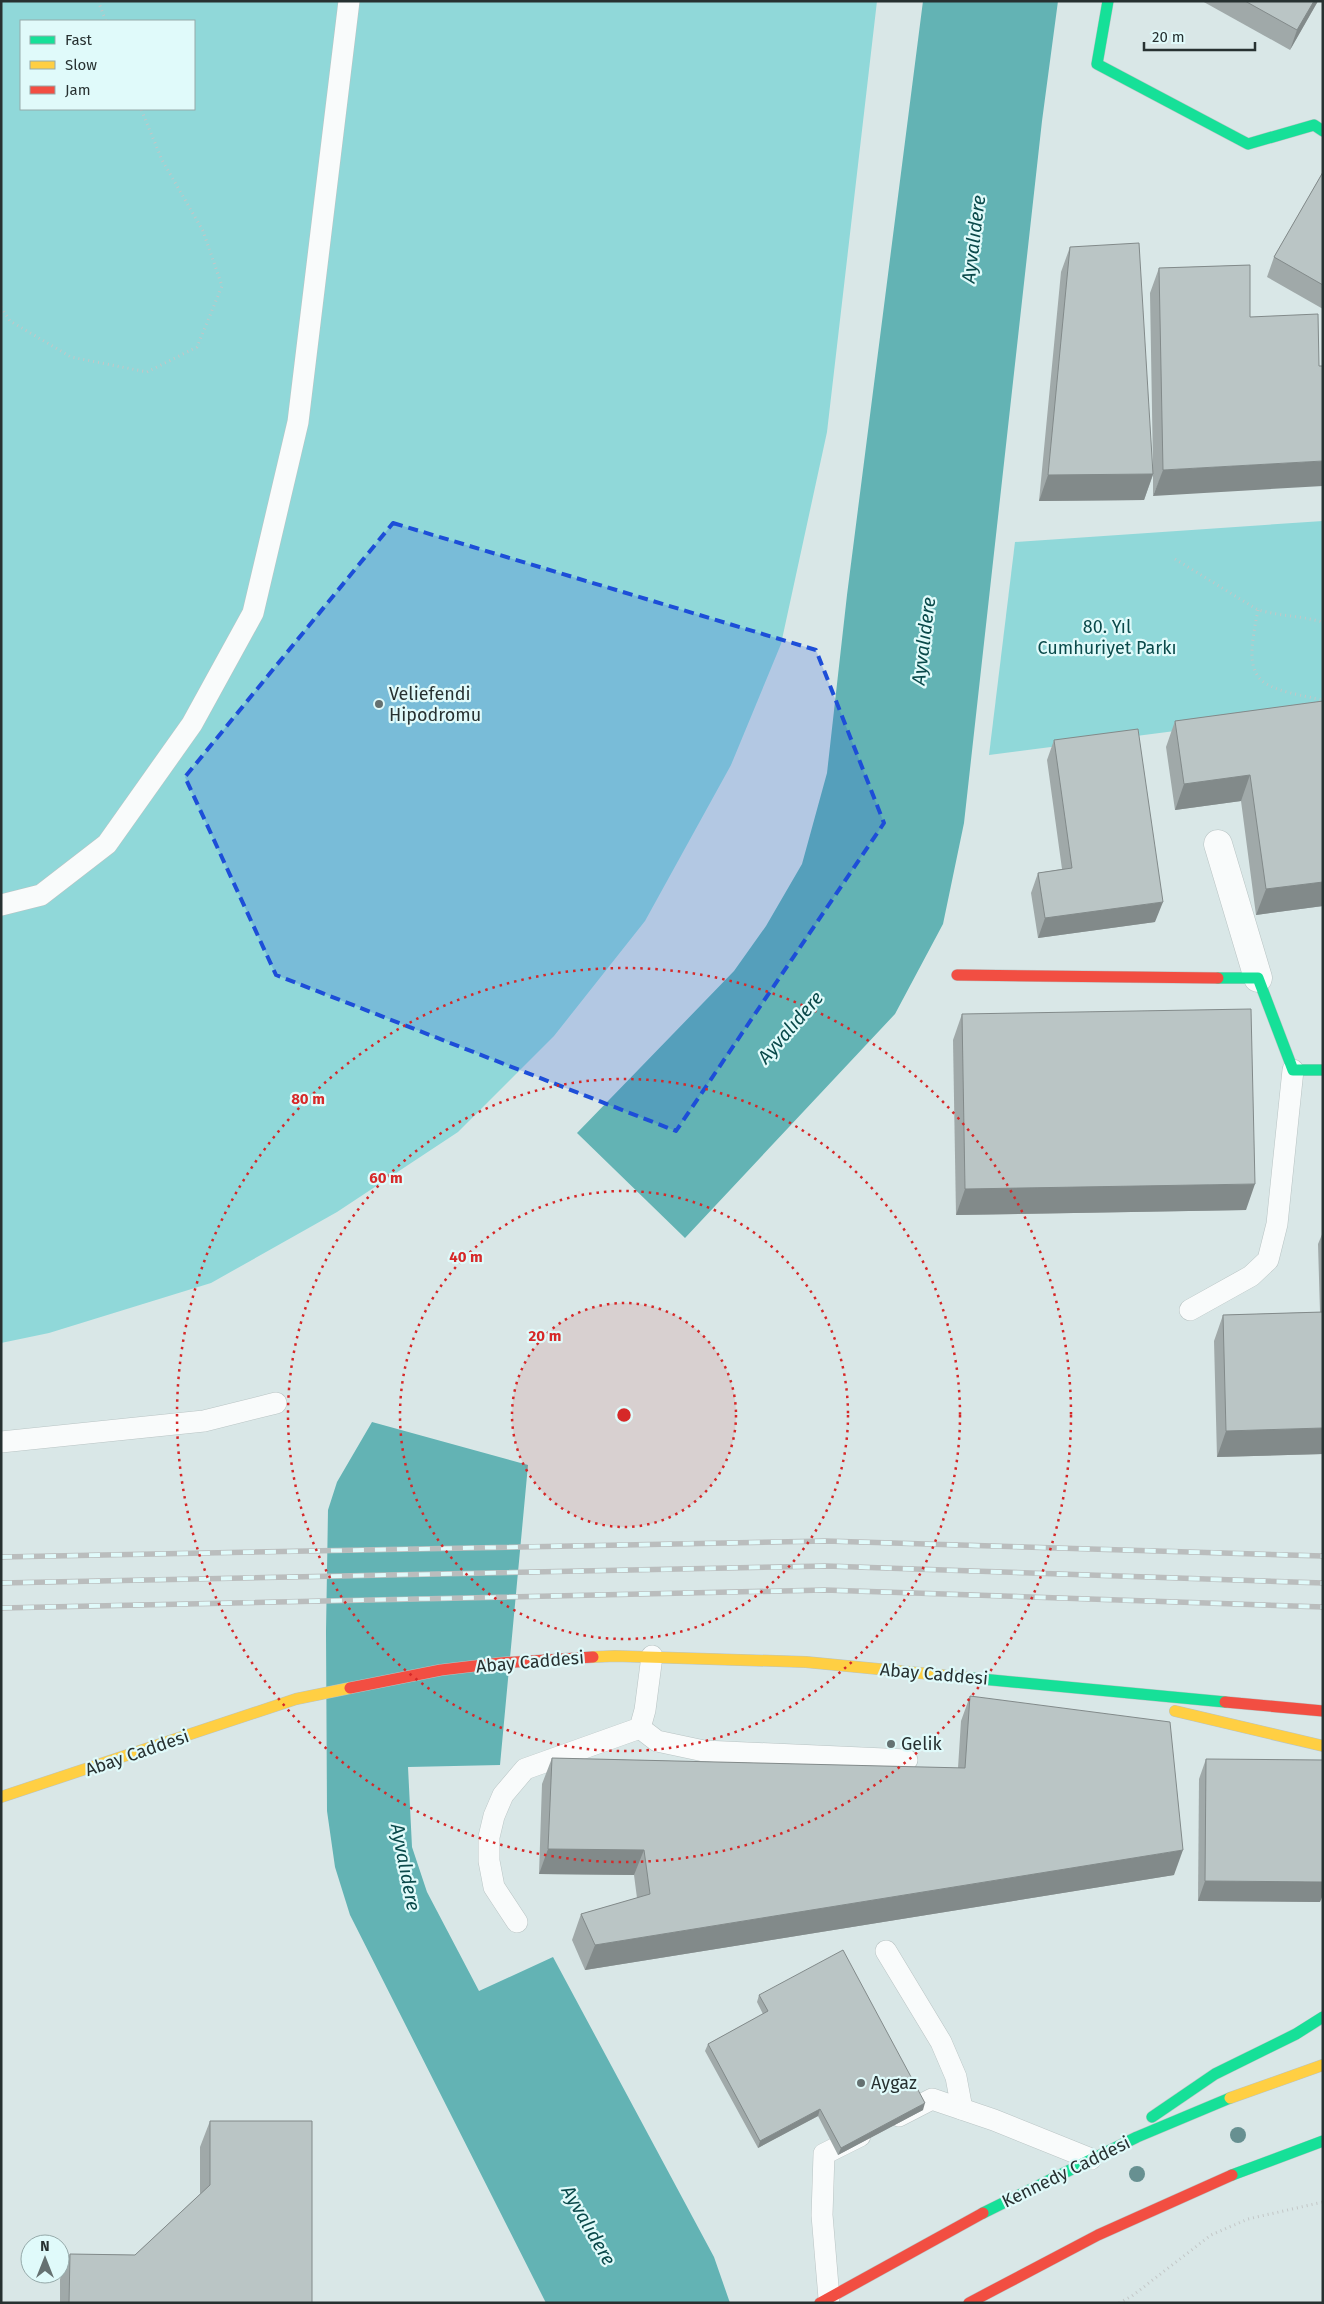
<svg xmlns="http://www.w3.org/2000/svg" width="1324" height="2304" viewBox="0 0 1324 2304" font-family="'Fira Sans',sans-serif">
	<rect width="100%" height="100%" fill="#d9e7e7"/>
	<g fill="#90d8d9" fill-rule="evenodd">
		<path d="M1,1H877L827,432L781,644L731,765L645,921L554,1036L458,1132L337,1212L211,1283L49,1333L1,1343ZM21,21H194V109H21Z"/>
		<polygon points="1323,521 1323,712 989,755 1015,542"/>
	</g>
	<g fill="#63b3b4">
		<polygon points="923,1 1058,1 1042,121 964,823 943,924 895,1014 685,1238 577,1133 734,971 766,926 802,864 827,773 847,595"/>
		<polygon points="372,1422 528,1465 500,1765 408,1767 412,1847 427,1892 479,1991 553,1957 714,2257 730,2303 546,2303 350,1915 335,1867 327,1811 326,1632 328,1510 337,1482"/>
	</g>
	<g fill="none" stroke-linecap="round" stroke-linejoin="round">
		<defs>
			<g id="lane">
				<polyline points="1,905 41,895 107,844 192,724 253,613 298,422 349,1"/>
				<polyline points="1190,1310 1251,1276 1268,1260 1277,1224 1293,1070"/>
				<polyline points="1,1442 204,1421 276,1403"/>
				<polyline points="640,1728 657,1741 704,1751 907,1760"/>
				<polyline points="517,1922 494,1887 489,1861 489,1837 494,1816 503,1795 525,1769 640,1728 645,1710 652,1656"/>
				<polyline points="886,1951 941,2042 956,2077 962,2109"/>
				<polyline points="899,2116 932,2099 994,2120 1091,2159"/>
				<polyline points="829,2298 822,2215 824,2154 860,2136"/>
			</g>
			<polyline id="street" points="1218,844 1258,978"/>
			<g id="fast">
				<polyline points="1108,1 1097,64 1248,144 1314,125 1323,131"/>
				<polyline points="1218,978 1258,978 1293,1070 1323,1070"/>
				<polyline points="971,1678 1225,1702"/>
				<polyline points="1152,2117 1215,2074 1296,2034 1323,2017"/>
				<polyline points="1232,2175 1323,2141"/>
				<polyline points="983,2213 1137,2137 1230,2098"/>
			</g>
			<g id="slow">
				<polyline points="593,1657 615,1656 806,1662 971,1678"/>
				<polyline points="1175,1711 1323,1746"/>
				<polyline points="1,1797 296,1699 350,1688"/>
				<polyline points="1230,2098 1323,2065"/>
			</g>
			<g id="jam">
				<polyline points="957,975 1218,978"/>
				<polyline points="350,1688 441,1670 500,1663 593,1657"/>
				<polyline points="1225,1702 1323,1711"/>
				<polyline points="820,2303 983,2213"/>
				<polyline points="969,2303 1098,2235 1232,2175"/>
			</g>
		</defs>
		<use href="#lane" stroke="#b9c4c4" stroke-width="22"/>
		<use href="#street" stroke="#b9c4c4" stroke-width="29"/>
		<use href="#fast" stroke="#b9c4c4" stroke-width="12"/>
		<use href="#slow" stroke="#b9c4c4" stroke-width="12"/>
		<use href="#jam" stroke="#b9c4c4" stroke-width="12"/>
		<g stroke="#c3c7c7" stroke-width="3" stroke-dasharray="1 4" stroke-linecap="butt">
			<polyline points="98,1 106,21"/>
			<polyline points="1,307 10,321 71,357 147,372 197,347 222,286 203,231 162,160 141,109"/>
			<path d="M1175,559L1258,610C1280,616 1301,616 1323,622"/>
			<path d="M1258,610C1243,683 1253,686 1323,700"/>
			<polyline points="1119,2303 1132,2296 1211,2235 1248,2219 1323,2202"/>
		</g>
		<use href="#lane" stroke="#f9fbfb" stroke-width="21"/>
		<use href="#street" stroke="#f9fbfb" stroke-width="28"/>
		<use href="#fast" stroke="#16e098" stroke-width="11"/>
		<use href="#slow" stroke="#ffcf43" stroke-width="11"/>
		<use href="#jam" stroke="#f24e42" stroke-width="11"/>
		<defs>
			<g id="rail">
				<polyline points="1,1557 826,1541 1323,1556"/>
				<polyline points="1,1583 826,1566 1323,1583"/>
				<polyline points="1,1608 825,1590 1323,1607"/>
			</g>
		</defs>
		<use href="#rail" stroke="#babdbd" stroke-width="5.5"/>
		<use href="#rail" stroke="#e0fafa" stroke-width="4" stroke-dasharray="11" stroke-linecap="butt"/>
	</g>
	<g fill="#679091">
		<circle cx="1238" cy="2135" r="8"/>
		<circle cx="1137" cy="2174" r="8"/>
	</g>
	<g fill="#a0a9a9">
		<polygon points="1202,1 1318,1 1290,50"/>
		<polygon points="1323,172 1323,309 1267,277 1274,257"/>
		<polygon points="1070,247 1153,468 1150,293 1159,268 1250,265 1153,496 1153,475 1144,500 1039,501 1061,272"/>
		<polygon points="1323,701 1323,906 1256,915 1241,801 1175,810 1166,747 1175,721"/>
		<polygon points="1054,740 1155,922 1038,938 1031,893 1038,873 1062,869 1047,760"/>
		<polygon points="962,1014 1246,1210 956,1215 953,1040"/>
		<polygon points="1323,1232 1323,1454 1217,1457 1214,1341 1223,1315 1320,1312 1318,1244"/>
		<polygon points="970,1696 1174,1875 585,1970 572,1940 581,1914 637,1898 634,1875 539,1874 542,1784 552,1758 958,1768 961,1721"/>
		<polygon points="1206,1759 1320,1902 1198,1901 1199,1779"/>
		<polygon points="759,1995 923,2110 838,2155 818,2116 758,2148 705,2051 708,2044 763,2014 757,2002"/>
		<polygon points="210,2121 312,2303 60,2303 60,2279 70,2254 135,2255 200,2194 200,2147"/>
	</g>
	<g fill="#828a8a">
		<polygon points="1314,1 1318,1 1290,50 1297,30"/>
		<polygon points="1323,461 1323,486 1153,496 1163,470"/>
		<polygon points="1153,474 1144,500 1039,501 1048,475"/>
		<polygon points="1250,775 1241,801 1175,810 1184,784"/>
		<polygon points="1323,882 1323,906 1256,915 1266,889"/>
		<polygon points="1163,902 1155,922 1038,938 1045,918"/>
		<polygon points="1255,1184 1246,1210 956,1215 965,1189"/>
		<polygon points="1323,1428 1323,1454 1217,1457 1226,1431"/>
		<polygon points="548,1849 644,1850 634,1875 539,1874"/>
		<polygon points="1183,1850 1174,1875 585,1970 595,1945"/>
		<polygon points="1205,1881 1323,1882 1323,1895 1320,1902 1198,1901"/>
		<polygon points="925,2103 923,2110 838,2155 841,2148"/>
		<polygon points="820,2109 818,2116 758,2148 760,2141"/>
	</g>
	<g fill="#bac5c5" stroke="#828a8a">
		<polygon points="1245,1 1314,1 1297,30"/>
		<polygon points="1323,172 1323,285 1274,257"/>
		<polygon points="1139,243 1153,474 1048,475 1070,247"/>
		<polygon points="1250,265 1250,317 1318,314 1319,366 1323,366 1323,461 1163,470 1159,268"/>
		<polygon points="1323,701 1323,882 1266,889 1250,775 1184,784 1175,721"/>
		<polygon points="1138,729 1163,902 1045,918 1038,873 1072,868 1054,740"/>
		<polygon points="1251,1009 1255,1184 965,1189 962,1014"/>
		<polygon points="1323,1312 1323,1428 1226,1431 1223,1315"/>
		<polygon points="970,1696 1170,1722 1183,1850 595,1945 581,1914 650,1894 644,1850 548,1849 552,1758 965,1768"/>
		<polygon points="1206,1759 1323,1760 1323,1882 1205,1881"/>
		<polygon points="843,1950 925,2103 841,2148 820,2109 760,2141 708,2044 768,2011 759,1995"/>
		<polygon points="210,2121 312,2121 312,2303 69,2303 70,2254 135,2255 210,2185"/>
	</g>
	<path fill="#1d4ed8" fill-opacity="0.2" stroke="#1d4ed8" stroke-width="4" stroke-dasharray="10 6" stroke-linejoin="round" d="M393,523L816,650L884,823L676,1131L276,975L185,777Z"/>
	<circle cx="624" cy="1415" r="112" fill="#d62828" fill-opacity=".12"/>
	<g fill="none" stroke="#d62828" stroke-width="2.5" stroke-dasharray="2.5 5">
		<circle cx="624" cy="1415" r="112"/>
		<circle cx="624" cy="1415" r="224"/>
		<circle cx="624" cy="1415" r="336"/>
		<circle cx="624" cy="1415" r="447"/>
	</g>
	<g fill="#657171" stroke="#e0fafa" stroke-width="2">
		<circle cx="379" cy="704" r="5"/>
		<circle cx="891" cy="1744" r="5"/>
		<circle cx="861" cy="2083" r="5"/>
	</g>
	<g text-anchor="middle" stroke-width="4.5" stroke-linejoin="round" paint-order="stroke">
		<g font-size="18" fill="#09494a" stroke="#e0fafa">
			<text x="1107" y="633">80. Yıl<tspan x="1107" dy="21">Cumhuriyet Parkı</tspan></text>
		</g>
		<g font-size="18" fill="#273131" stroke="#e0fafa" text-anchor="start">
			<text x="389" y="700">Veliefendi<tspan x="389" dy="21">Hipodromu</tspan></text>
			<text x="901" y="1750">Gelik</text>
			<text x="871" y="2089">Aygaz</text>
		</g>
		<g font-size="18" fill="#273131" stroke="#e0fafa">
			<text transform="translate(530 1662) rotate(-5)" y="6">Abay Caddesi</text>
			<text transform="translate(934 1674) rotate(5)" y="6">Abay Caddesi</text>
			<text transform="translate(137 1753) rotate(-19)" y="6">Abay Caddesi</text>
			<text transform="translate(1066 2172) rotate(-26)" y="6">Kennedy Caddesi</text>
		</g>
		<g font-size="19" font-style="italic" fill="#09494a" stroke="#e0fafa">
			<text transform="translate(973 239) rotate(-83)" y="7">Ayvalıdere</text>
			<text transform="translate(923 641) rotate(-83)" y="7">Ayvalıdere</text>
			<text transform="translate(790 1027) rotate(-49)" y="7">Ayvalıdere</text>
			<text transform="translate(406 1867) rotate(79)" y="7">Ayvalıdere</text>
			<text transform="translate(589 2225) rotate(60)" y="7">Ayvalıdere</text>
		</g>
	</g>
	<circle cx="624" cy="1415" r="8" fill="#d62828" stroke="#e0fafa" stroke-width="2.5"/>
	<g font-size="15" text-anchor="middle" font-weight="bold" fill="#d62828" stroke="#e0fafa" stroke-width="4.5" stroke-linejoin="round" paint-order="stroke">
		<text x="308" y="1104">80 m</text>
		<text x="386" y="1183">60 m</text>
		<text x="466" y="1262">40 m</text>
		<text x="545" y="1341">20 m</text>
	</g>
	<rect width="1324" height="2304" fill="none" stroke="#273131" stroke-width="5"/>
	<rect x="20" y="20" width="175" height="90" fill="#e0fafa" stroke="#96aaaa"/>
	<rect x="30" y="36" width="25" height="8" fill="#16e098" stroke="#96aaaa"/>
	<text x="65" y="45" font-size="15" fill="#273131">Fast</text>
	<rect x="30" y="61" width="25" height="8" fill="#ffcf43" stroke="#96aaaa"/>
	<text x="65" y="70" font-size="15" fill="#273131">Slow</text>
	<rect x="30" y="86" width="25" height="8" fill="#f24e42" stroke="#96aaaa"/>
	<text x="65" y="95" font-size="15" fill="#273131">Jam</text>
	<g transform="translate(45 2259)"><circle r="24" fill="#e0fafa" stroke="#96aaaa"/>
	<path d="M0-4L9 19L0 12L-9 19Z" fill="#657171"/>
	<text y="-8" font-size="14" font-weight="bold" text-anchor="middle" fill="#273131">N</text>
	</g>
	<path d="M1144 42v8h111v-8" fill="none" stroke="#273131" stroke-width="2.5"/>
	<text x="1152" y="42" font-size="15" fill="#273131" stroke="#e0fafa" stroke-width="4" paint-order="stroke">20 m</text>
</svg>
